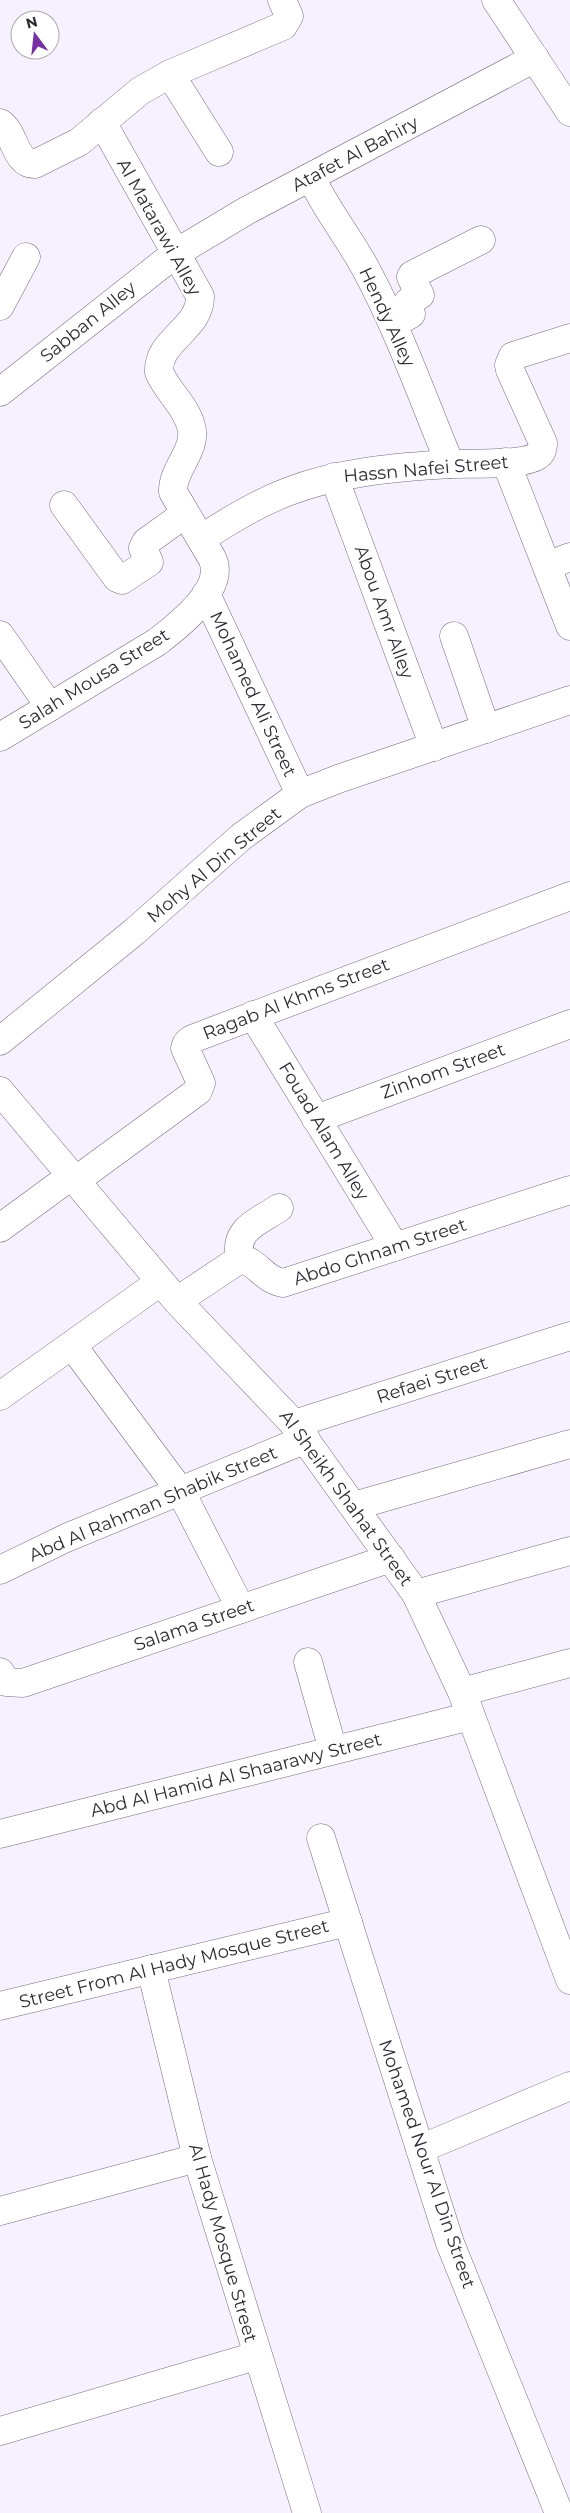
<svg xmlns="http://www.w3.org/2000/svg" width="570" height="2513" viewBox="0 0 570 2513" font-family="Montserrat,sans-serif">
	<rect width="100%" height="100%" fill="#f7f0fe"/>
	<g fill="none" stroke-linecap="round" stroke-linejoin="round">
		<defs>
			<g id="street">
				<polyline points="496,0 570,112"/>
				<polyline points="170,74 219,152"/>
				<path d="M0,123C15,132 15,165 35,164L79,142L140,91L170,74L283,26L289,16L282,0"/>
				<path d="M311,177C327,212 352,241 369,275C401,336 424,401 450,464"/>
				<polyline points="0,306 26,257"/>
				<polyline points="393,324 411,314 408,302 420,295 411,277 412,275 481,240"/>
				<polyline points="0,392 176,253 246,211 535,58"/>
				<polyline points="506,462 570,626"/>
				<polyline points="334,477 434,747"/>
				<polyline points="64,505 117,578 122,580 149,562 143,548 146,542 185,514"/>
				<path d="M201,539C228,521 256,504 287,492C338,472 397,467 451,464C471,463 521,466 537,456C542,453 543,449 543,443L510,370L509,365L513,356L570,338"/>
				<polyline points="547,566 570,557"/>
				<polyline points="206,594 300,794"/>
				<polyline points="0,635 50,707"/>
				<polyline points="454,636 486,729"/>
				<path d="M0,737L157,642C178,626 227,588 212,558L173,492C172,468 198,450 191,426C186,406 167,391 159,372C157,340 201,329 200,296L102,122"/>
				<polyline points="253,1015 395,1247"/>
				<polyline points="0,1041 134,932 241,837 300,794 338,779 570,700"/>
				<polyline points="0,1091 177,1301 294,1424 416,1594 462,1692 570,1980"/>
				<polyline points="316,1119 570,1024"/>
				<polyline points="75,1181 198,1091 201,1083 185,1048 187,1043 192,1039 570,896"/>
				<polyline points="0,1228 71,1176"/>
				<path d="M240,1259C233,1229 258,1222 279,1208"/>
				<path d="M177,1301L240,1259C258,1261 262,1279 283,1283L570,1190"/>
				<polyline points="72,1345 181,1492 241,1609"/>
				<polyline points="0,1396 160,1282"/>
				<polyline points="294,1424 570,1336"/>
				<polyline points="354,1506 570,1444"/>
				<polyline points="0,1570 66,1538 306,1439"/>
				<polyline points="416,1594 570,1551"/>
				<polyline points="308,1662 333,1750"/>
				<polyline points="0,1672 6,1682 23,1683 391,1558"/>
				<polyline points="462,1692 570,1663"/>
				<polyline points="0,1834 471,1716"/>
				<polyline points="321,1838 450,2243 559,2513"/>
				<polyline points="151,1969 197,2158 307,2513"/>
				<polyline points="0,2006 348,1922"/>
				<polyline points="420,2149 570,2086"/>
				<polyline points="0,2211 197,2158"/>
				<polyline points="0,2431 256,2356"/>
			</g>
		</defs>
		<use href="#street" stroke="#756d7c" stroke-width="29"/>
		<use href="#street" stroke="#fff" stroke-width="28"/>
	</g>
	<g text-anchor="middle" stroke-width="5" stroke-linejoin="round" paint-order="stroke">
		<g font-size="18" fill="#2f2b32" stroke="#fff">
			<text transform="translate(355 154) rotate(-28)" y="6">Atafet Al Bahiry</text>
			<text transform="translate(159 227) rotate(61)" y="6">Al Matarawi Alley</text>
			<text transform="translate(387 317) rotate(65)" y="6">Hendy Alley</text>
			<text transform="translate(88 322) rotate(-39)" y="6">Sabban Alley</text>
			<text transform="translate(426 469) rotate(-5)" y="6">Hassn Nafei Street</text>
			<text transform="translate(384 612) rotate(70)" y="6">Abou Amr Alley</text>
			<text transform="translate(94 679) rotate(-32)" y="6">Salah Mousa Street</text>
			<text transform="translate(253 694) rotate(65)" y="6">Mohamed Ali Street</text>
			<text transform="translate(214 865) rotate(-40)" y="6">Mohy Al Din Street</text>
			<text transform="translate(296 999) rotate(-21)" y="6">Ragab Al Khms Street</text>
			<text transform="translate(443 1071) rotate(-20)" y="6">Zinhom Street</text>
			<text transform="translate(324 1131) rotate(59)" y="6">Fouad Alam Alley</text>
			<text transform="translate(380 1252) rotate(-18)" y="6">Abdo Ghnam Street</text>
			<text transform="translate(432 1380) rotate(-18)" y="6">Refaei Street</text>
			<text transform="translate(346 1498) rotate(54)" y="6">Al Sheikh Shahat Street</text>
			<text transform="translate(153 1504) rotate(-23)" y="6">Abd Al Rahman Shabik Street</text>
			<text transform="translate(194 1625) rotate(-19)" y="6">Salama Street</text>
			<text transform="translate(236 1775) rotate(-14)" y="6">Abd Al Hamid Al Shaarawy Street</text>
			<text transform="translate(174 1964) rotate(-14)" y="6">Street From Al Hady Mosque Street</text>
			<text transform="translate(427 2164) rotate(71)" y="6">Mohamed Nour Al Din Street</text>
			<text transform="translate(223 2243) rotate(74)" y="6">Al Hady Mosque Street</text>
		</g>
	</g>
	<g transform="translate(35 35) rotate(345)"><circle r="24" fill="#ffffff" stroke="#acaaad"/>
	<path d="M0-4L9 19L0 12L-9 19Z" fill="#7731a4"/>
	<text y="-8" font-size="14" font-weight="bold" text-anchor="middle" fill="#2f2b32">N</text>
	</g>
</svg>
